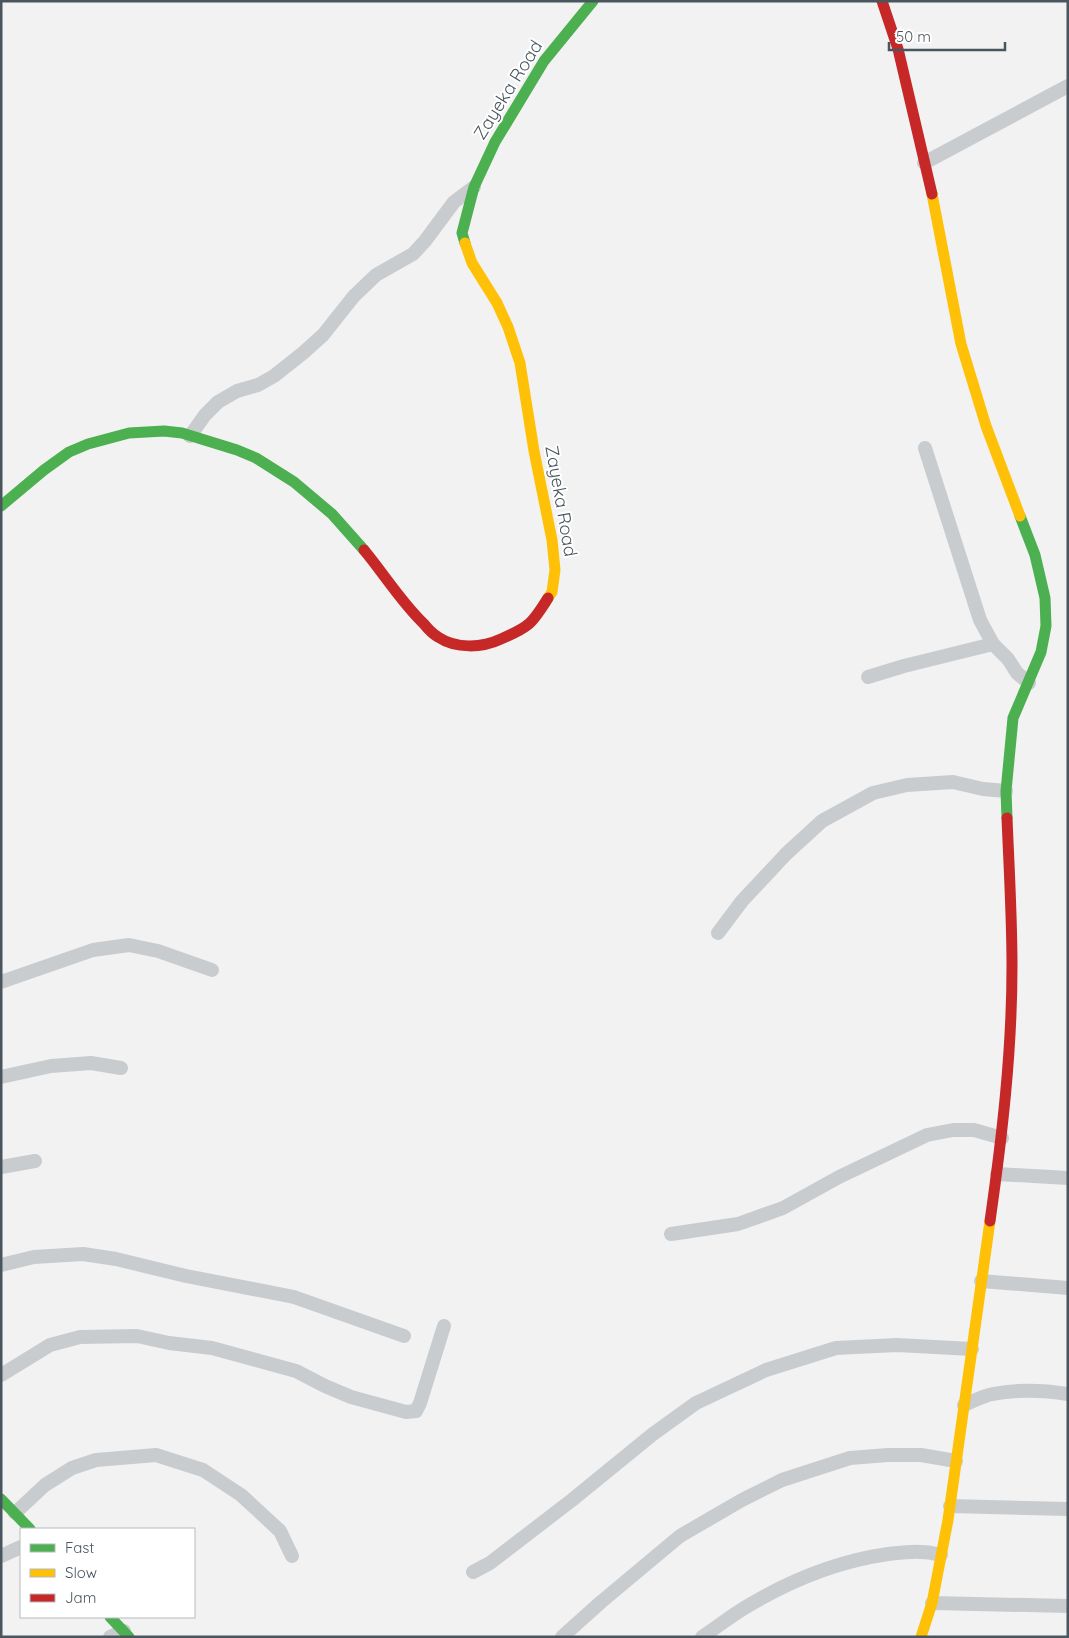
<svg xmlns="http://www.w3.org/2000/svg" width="1069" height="1638" viewBox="0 0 1069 1638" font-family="Quicksand,sans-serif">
	<rect width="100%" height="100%" fill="#f2f2f2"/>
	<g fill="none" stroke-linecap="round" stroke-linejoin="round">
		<g stroke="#c9ccce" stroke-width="14">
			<polyline points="924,163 1068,86"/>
			<polyline points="190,436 205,415 218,402 237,391 258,385 274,376 303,353 323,335 354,296 376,275 413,254 425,241 454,202 474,187"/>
			<polyline points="925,448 980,620 993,644 1008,659 1017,673 1029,683"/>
			<polyline points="868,677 904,666 993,644"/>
			<polyline points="718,933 742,901 786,854 822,821 873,793 907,785 953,782 983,789 1006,791"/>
			<polyline points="1,982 93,950 129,945 158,951 212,970"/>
			<polyline points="1,1077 51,1066 91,1063 121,1068"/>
			<polyline points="1,1167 35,1161"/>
			<polyline points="997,1174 1068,1178"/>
			<polyline points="671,1234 738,1224 783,1208 839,1177 927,1135 953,1130 974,1130 1002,1138"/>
			<polyline points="1,1265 34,1257 83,1254 116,1259 186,1276 294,1297 404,1336"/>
			<polyline points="981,1281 1068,1288"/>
			<polyline points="1,1375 50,1345 80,1337 137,1336 169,1343 212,1348 296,1371 325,1386 351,1397 406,1412 416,1411 420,1403 444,1326"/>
			<path d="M964,1405C973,1401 983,1396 993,1394C1018,1389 1043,1390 1068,1394"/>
			<polyline points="950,1506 1068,1509"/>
			<polyline points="15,1513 45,1485 72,1468 96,1460 156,1455 203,1470 241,1495 280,1531 292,1556"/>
			<polyline points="1,1556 21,1547"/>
			<polyline points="473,1572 490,1563 572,1500 653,1434 696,1403 766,1370 836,1348 897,1345 972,1349"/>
			<polyline points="932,1603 1068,1606"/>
			<polyline points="110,1637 124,1631"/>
			<polyline points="562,1637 601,1602 680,1536 742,1500 782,1480 850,1458 888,1455 921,1455 956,1461"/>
			<path d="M702,1637C717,1627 731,1616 746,1607C789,1581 839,1561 888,1554C908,1552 922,1550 941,1555"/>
		</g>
		<g stroke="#4caf50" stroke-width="11">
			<polyline points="465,243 462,233 474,187 495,142 544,61 593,1"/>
			<polyline points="1,506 44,470 69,452 88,444 129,433 164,431 182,433 237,450 256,458 294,482 332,514 364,550"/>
			<polyline points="1007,818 1006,791 1013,718 1041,652 1046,626 1045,598 1035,555 1020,516"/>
			<polyline points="1,1499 30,1529"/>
			<polyline points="110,1617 129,1637"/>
		</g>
		<g stroke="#ffc107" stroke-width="11">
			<polyline points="932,194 961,344 986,426 1020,516"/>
			<polyline points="465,243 472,263 497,303 508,327 520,363 534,451 552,540 555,570 552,592 548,598"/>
			<polyline points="921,1637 932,1603 948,1520 990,1221"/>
		</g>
		<g stroke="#c62828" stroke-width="11">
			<polyline points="882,1 898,49 932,194"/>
			<path d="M364,550C384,574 401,602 424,624C428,629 433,634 438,637C456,649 482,648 501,639C529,627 532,624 548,598"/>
			<path d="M990,1221C1002,1137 1012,1052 1012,966C1012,917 1009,867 1007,818"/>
		</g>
	</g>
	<g text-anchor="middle" stroke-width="4" stroke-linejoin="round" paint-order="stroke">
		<g font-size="18" fill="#49565e" stroke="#fff">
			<text transform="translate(508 90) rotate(-58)" y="6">Zayeka Road</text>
			<text transform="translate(561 501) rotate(80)" y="6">Zayeka Road</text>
		</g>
	</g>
	<rect width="1069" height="1638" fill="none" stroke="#49565e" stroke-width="5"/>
	<rect x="20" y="1528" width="175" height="90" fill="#ffffff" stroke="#b6bbbf"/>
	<rect x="30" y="1544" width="25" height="8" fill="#4caf50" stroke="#b6bbbf"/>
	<text x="65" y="1553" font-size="15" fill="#49565e">Fast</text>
	<rect x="30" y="1569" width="25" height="8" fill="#ffc107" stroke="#b6bbbf"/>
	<text x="65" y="1578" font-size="15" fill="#49565e">Slow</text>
	<rect x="30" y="1594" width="25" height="8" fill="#c62828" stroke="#b6bbbf"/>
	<text x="65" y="1603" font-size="15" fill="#49565e">Jam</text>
	<path d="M889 42v8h116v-8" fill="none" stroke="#49565e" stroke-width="2.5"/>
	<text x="896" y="42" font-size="15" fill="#49565e" stroke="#ffffff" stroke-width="4" paint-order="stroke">50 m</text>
</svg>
